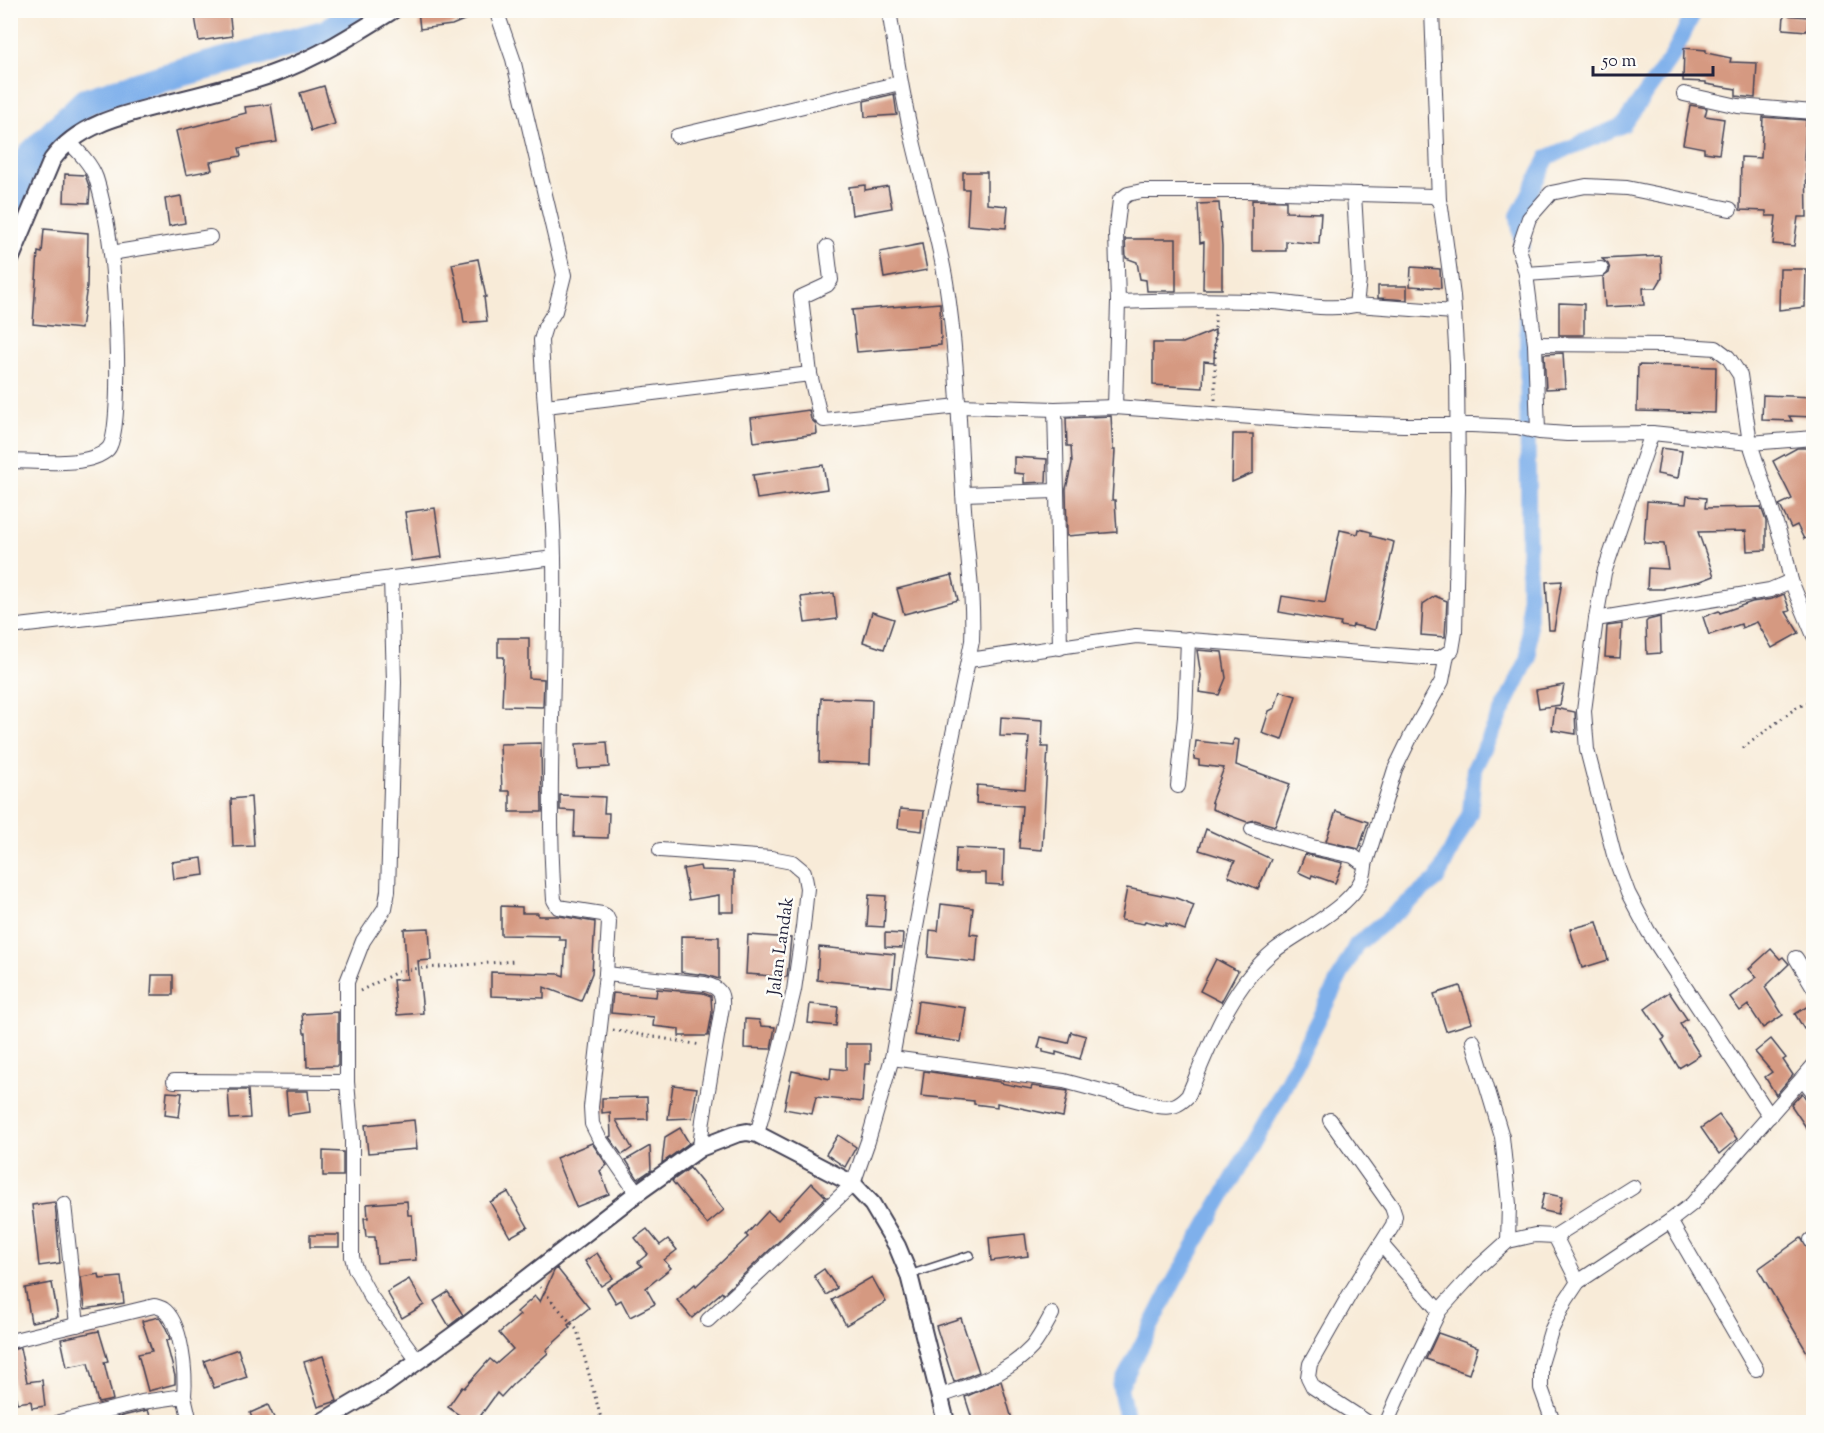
<svg xmlns="http://www.w3.org/2000/svg" width="1824" height="1433" viewBox="0 0 1824 1433" font-family="'Sorts Mill Goudy',serif">
	<rect width="100%" height="100%" fill="#fdfcf7"/>
	<filter id="ink" filterUnits="userSpaceOnUse"><feTurbulence type="fractalNoise" baseFrequency=".0167" numOctaves="2"/><feDisplacementMap in="SourceGraphic" scale="12" xChannelSelector="R" yChannelSelector="G"/><feConvolveMatrix kernelMatrix="1 2 1 2 8 2 1 2 1" color-interpolation-filters="sRGB"/></filter>
	<filter id="wash" filterUnits="userSpaceOnUse"><feTurbulence type="fractalNoise" baseFrequency=".008" numOctaves="4" result="noise"/><feDisplacementMap in="SourceGraphic" scale="24" xChannelSelector="R" yChannelSelector="G"/><feGaussianBlur stdDeviation="1.35" result="paint"/><feColorMatrix in="noise" values="0 0 0 0 0 0 0 0 0 0 0 0 0 0 0 0 0 1.4 0 .05"/><feComposite in="paint" operator="in"/></filter>
	<g filter="url(#wash)">
		<rect width="100%" height="100%" fill="#f8ebd8"/>
		<g fill="none" stroke-linecap="round" stroke-linejoin="round">
			<g stroke="#7fb0eb" stroke-width="16">
				<polyline points="1522,245 1518,216 1548,157 1623,125 1673,55 1695,10"/>
				<polyline points="1127,1422 1120,1387 1176,1278 1275,1105 1356,945 1437,879 1470,813 1474,769 1529,657 1527,316"/>
			</g>
			<polyline stroke="#7fb0eb" stroke-width="28" points="10,207 31,155 85,102 156,80 327,33 358,10"/>
		</g>
		<g id="blocks">
			<g fill="#d59981">
				<polygon points="194,10 229,10 232,36 199,41"/>
				<polygon points="418,10 486,10 486,11 452,25 420,29"/>
				<polygon points="1784,15 1808,17 1807,31 1783,29"/>
				<polygon points="1684,48 1706,50 1706,53 1731,58 1730,62 1757,63 1755,98 1736,96 1736,89 1706,84 1706,82 1683,81"/>
				<polygon points="324,86 335,124 311,131 300,93"/>
				<polygon points="894,94 897,115 865,117 864,101"/>
				<polygon points="271,104 277,142 239,148 241,156 210,162 212,170 186,175 176,131 246,113 245,107"/>
				<polygon points="1690,105 1707,108 1705,116 1724,119 1719,154 1704,152 1704,148 1683,144"/>
				<polygon points="1763,117 1806,120 1804,160 1806,161 1807,217 1798,217 1794,246 1773,244 1776,216 1766,216 1766,211 1740,210 1741,157 1761,158"/>
				<polygon points="963,172 987,172 987,204 1008,206 1006,228 967,225 969,189 963,189"/>
				<polygon points="65,174 85,175 90,189 89,203 64,202"/>
				<polygon points="865,185 865,190 888,186 892,208 852,215 849,187"/>
				<polygon points="181,196 185,223 169,226 165,199"/>
				<polygon points="1252,200 1286,201 1286,212 1321,213 1319,244 1286,241 1286,251 1252,251"/>
				<polygon points="1219,203 1222,246 1222,289 1203,289 1204,242 1200,243 1198,204"/>
				<polygon points="44,229 88,233 87,286 81,329 33,324 38,252 42,253"/>
				<polygon points="1125,239 1176,239 1176,291 1147,291 1146,280 1140,279 1137,262 1126,258"/>
				<polygon points="922,244 927,270 884,278 880,252"/>
				<polygon points="1661,256 1662,278 1656,288 1643,288 1644,305 1605,307 1603,277 1609,273 1610,269 1608,264 1602,259"/>
				<polygon points="478,259 486,297 484,297 487,321 464,323 461,302 452,264"/>
				<polygon points="1411,267 1440,269 1441,288 1410,286"/>
				<polygon points="1780,269 1806,269 1805,307 1779,310"/>
				<polygon points="1378,286 1407,286 1407,300 1378,298"/>
				<polygon points="940,303 941,345 857,352 852,310"/>
				<polygon points="1559,303 1584,304 1584,335 1559,335"/>
				<polygon points="1215,330 1214,362 1204,361 1203,388 1153,385 1153,343 1183,343"/>
				<polygon points="1563,353 1565,388 1546,389 1544,354"/>
				<polygon points="1638,365 1716,367 1715,413 1637,411"/>
				<polygon points="1763,395 1814,397 1814,417 1789,416 1792,421 1762,420"/>
				<polygon points="809,410 811,419 816,424 817,434 754,442 751,418"/>
				<polygon points="1111,416 1113,450 1115,450 1112,500 1115,500 1117,532 1067,536 1066,489 1072,463 1071,446 1067,446 1066,418"/>
				<polygon points="1233,434 1253,434 1253,473 1232,482"/>
				<polygon points="1661,448 1682,451 1678,478 1657,474"/>
				<polygon points="1797,448 1806,448 1814,463 1814,535 1804,539 1797,525 1791,528 1780,506 1779,505 1792,499 1773,461"/>
				<polygon points="1014,457 1047,459 1046,482 1024,483 1024,474 1014,473"/>
				<polygon points="823,465 827,489 757,499 753,475"/>
				<polygon points="1687,496 1706,498 1705,508 1761,507 1766,521 1766,550 1747,551 1746,531 1698,532 1714,576 1701,581 1664,588 1664,589 1647,589 1648,568 1668,569 1664,544 1644,543 1647,501 1686,504"/>
				<polygon points="435,508 442,557 412,561 405,512"/>
				<polygon points="1359,529 1371,532 1371,536 1394,542 1375,630 1353,625 1352,628 1340,626 1341,623 1279,612 1282,596 1325,603 1340,530 1358,534"/>
				<polygon points="952,575 958,600 904,614 897,589"/>
				<polygon points="1562,581 1554,630 1549,630 1546,582"/>
				<polygon points="834,593 837,619 805,623 801,597"/>
				<polygon points="1784,594 1790,611 1786,612 1799,633 1772,648 1757,622 1742,628 1741,624 1709,635 1703,617 1719,611 1720,613 1752,602 1772,599"/>
				<polygon points="1435,596 1447,601 1445,637 1421,635 1423,604"/>
				<polygon points="872,612 894,619 884,649 863,642"/>
				<polygon points="1660,617 1661,653 1647,654 1646,622 1648,620"/>
				<polygon points="1622,624 1620,658 1605,657 1607,626"/>
				<polygon points="498,638 529,638 529,678 544,679 543,707 502,706 504,657 498,657"/>
				<polygon points="1197,650 1222,652 1226,678 1219,695 1199,692 1201,676"/>
				<polygon points="1564,685 1560,705 1539,708 1536,690"/>
				<polygon points="1280,691 1296,696 1282,740 1262,733 1269,711 1275,708"/>
				<polygon points="821,698 872,700 870,764 819,762"/>
				<polygon points="1555,708 1575,712 1576,734 1552,730"/>
				<polygon points="1001,717 1043,720 1042,747 1048,747 1042,850 1019,848 1022,806 976,803 977,785 1025,789 1029,737 1000,736"/>
				<polygon points="1234,739 1239,740 1236,765 1290,784 1275,826 1255,820 1247,822 1212,809 1213,803 1211,802 1224,768 1199,765 1199,760 1194,759 1196,741 1232,745"/>
				<polygon points="607,742 609,767 578,769 576,744"/>
				<polygon points="541,743 542,812 510,812 510,791 502,791 500,744"/>
				<polygon points="560,795 605,797 604,813 609,813 608,838 574,837 575,811 560,810"/>
				<polygon points="251,797 254,846 233,847 231,799"/>
				<polygon points="900,809 924,811 922,831 898,828"/>
				<polygon points="1336,811 1368,822 1359,849 1326,841"/>
				<polygon points="1206,829 1271,859 1258,889 1228,876 1235,861 1199,850"/>
				<polygon points="956,848 1004,850 1003,885 986,884 986,873 955,873"/>
				<polygon points="1305,854 1343,863 1335,883 1312,875 1311,878 1298,872"/>
				<polygon points="202,858 204,875 174,879 172,862"/>
				<polygon points="700,866 701,870 734,871 734,912 719,912 719,895 689,900 683,869"/>
				<polygon points="1127,888 1176,898 1194,905 1185,930 1166,923 1166,926 1145,921 1144,924 1121,920"/>
				<polygon points="869,895 886,896 884,927 867,926"/>
				<polygon points="941,904 973,908 970,934 978,935 976,962 928,957 930,930 938,931"/>
				<polygon points="501,906 522,907 522,913 538,913 538,916 560,916 595,922 592,973 581,1001 544,987 544,998 491,996 491,972 559,974 564,976 566,940 559,940 559,936 501,935"/>
				<polygon points="1597,922 1608,960 1582,968 1570,929"/>
				<polygon points="429,928 431,960 418,961 423,1013 397,1015 393,980 407,979 404,929"/>
				<polygon points="885,933 903,934 902,948 885,947"/>
				<polygon points="748,935 791,938 787,977 746,974"/>
				<polygon points="681,936 719,937 719,979 706,975 681,972"/>
				<polygon points="819,947 895,954 892,987 817,980"/>
				<polygon points="1771,949 1780,959 1783,957 1789,964 1765,987 1783,1015 1763,1028 1748,1005 1740,1011 1730,997 1757,977 1749,969"/>
				<polygon points="1216,959 1238,971 1221,1002 1200,991"/>
				<polygon points="152,975 173,975 173,995 151,995"/>
				<polygon points="1460,986 1472,1023 1446,1031 1434,994"/>
				<polygon points="657,989 703,993 711,996 712,1013 708,1036 679,1036 679,1029 653,1026 654,1017 611,1013 613,993 656,997"/>
				<polygon points="1669,992 1687,1019 1680,1024 1700,1055 1679,1068 1662,1040 1665,1038 1645,1009"/>
				<polygon points="918,1001 966,1008 961,1042 914,1035"/>
				<polygon points="810,1004 838,1007 836,1026 808,1023"/>
				<polygon points="1808,1006 1814,1014 1814,1023 1804,1029 1795,1014"/>
				<polygon points="338,1012 338,1066 307,1067 306,1033 304,1033 302,1014"/>
				<polygon points="745,1019 759,1020 761,1026 775,1027 771,1049 744,1048"/>
				<polygon points="1071,1032 1086,1036 1080,1059 1056,1052 1056,1055 1043,1052 1043,1049 1038,1048 1041,1037 1068,1043"/>
				<polygon points="1771,1039 1786,1058 1783,1060 1793,1075 1776,1095 1765,1077 1772,1072 1755,1052"/>
				<polygon points="846,1044 870,1044 870,1064 865,1064 862,1102 816,1097 812,1114 784,1109 792,1071 830,1079 831,1068 846,1070"/>
				<polygon points="924,1071 1000,1082 1000,1083 1031,1089 1032,1086 1068,1091 1063,1117 997,1103 997,1107 974,1104 974,1101 921,1096"/>
				<polygon points="673,1085 697,1088 692,1118 668,1119"/>
				<polygon points="228,1090 248,1090 250,1118 230,1119"/>
				<polygon points="286,1091 308,1091 310,1112 288,1115"/>
				<polygon points="167,1092 182,1093 179,1117 165,1115"/>
				<polygon points="1802,1093 1814,1110 1814,1139 1791,1105"/>
				<polygon points="647,1097 648,1119 616,1120 632,1148 622,1155 609,1137 611,1136 610,1112 602,1113 602,1098"/>
				<polygon points="1719,1115 1737,1139 1719,1154 1701,1128"/>
				<polygon points="414,1120 417,1149 368,1153 365,1125"/>
				<polygon points="680,1128 689,1143 662,1163 665,1137"/>
				<polygon points="838,1135 856,1147 845,1167 826,1154"/>
				<polygon points="592,1143 607,1165 600,1171 609,1194 576,1207 556,1158"/>
				<polygon points="650,1146 651,1170 638,1179 626,1160"/>
				<polygon points="323,1151 343,1152 343,1176 323,1176"/>
				<polygon points="690,1168 724,1210 707,1224 672,1181"/>
				<polygon points="812,1183 826,1197 723,1294 722,1292 692,1318 677,1300 695,1284 696,1286 748,1237 746,1235 768,1211 778,1220"/>
				<polygon points="508,1192 528,1227 510,1237 490,1202"/>
				<polygon points="1544,1193 1562,1197 1558,1214 1540,1210"/>
				<polygon points="407,1201 408,1215 412,1215 416,1260 377,1263 375,1237 366,1237 364,1218 368,1218 367,1204"/>
				<polygon points="55,1202 60,1263 39,1266 32,1205"/>
				<polygon points="647,1229 660,1245 668,1239 677,1250 664,1260 671,1268 646,1288 655,1304 630,1317 621,1300 616,1303 607,1288 642,1266 638,1262 648,1254 635,1238"/>
				<polygon points="1025,1234 1028,1256 991,1261 989,1238"/>
				<rect x="310" y="1235" width="29" height="12"/>
				<polygon points="1801,1238 1814,1259 1814,1364 1758,1269"/>
				<polygon points="597,1253 613,1278 601,1286 585,1261"/>
				<polygon points="557,1268 589,1308 568,1325 570,1328 546,1350 548,1353 513,1384 501,1397 497,1393 476,1422 469,1422 448,1407 462,1387 464,1388 490,1359 496,1364 513,1349 499,1333 520,1315 517,1312 535,1296 540,1302 554,1271"/>
				<polygon points="824,1269 837,1288 826,1295 814,1276"/>
				<polygon points="99,1274 100,1279 121,1277 124,1303 85,1309 81,1277"/>
				<polygon points="872,1277 886,1302 846,1325 832,1300"/>
				<polygon points="409,1279 424,1305 402,1318 387,1292"/>
				<polygon points="52,1283 58,1317 31,1322 25,1288"/>
				<polygon points="448,1292 463,1315 449,1326 434,1301"/>
				<polygon points="159,1317 166,1328 170,1339 166,1341 175,1376 175,1384 148,1391 138,1354 152,1351 142,1321"/>
				<polygon points="961,1318 979,1372 954,1382 936,1326"/>
				<polygon points="99,1331 108,1361 104,1362 113,1400 98,1403 88,1363 67,1367 61,1339"/>
				<polygon points="1438,1333 1478,1347 1469,1374 1426,1359"/>
				<polygon points="20,1348 27,1382 42,1380 45,1406 32,1408 31,1401 17,1403 10,1369 10,1350"/>
				<polygon points="238,1349 247,1377 214,1388 204,1361"/>
				<polygon points="323,1356 337,1401 318,1407 304,1362"/>
				<polygon points="1001,1381 1012,1419 1000,1422 973,1422 965,1397"/>
				<polygon points="268,1405 276,1422 254,1422 250,1413"/>
				<polygon points="148,1410 152,1422 106,1422 106,1420 110,1419"/>
			</g>
		</g>
	</g>
	<g filter="url(#ink)">
		<use href="#blocks" fill-opacity="0" stroke="#424053" stroke-width="1.5"/>
		<g fill="none" stroke-linecap="round" stroke-linejoin="round">
			<defs>
				<polyline id="service" points="909,1275 970,1255"/>
				<g id="minor">
					<path d="M496,10L513,59L564,275L555,311L545,327L541,340C544,413 553,485 554,558C556,672 546,786 554,900L558,907L602,914L606,916L609,922L606,974L591,1107L592,1124L599,1138L637,1193"/>
					<polyline points="1432,10 1439,201"/>
					<polyline points="1684,94 1738,106 1814,112"/>
					<polyline points="677,136 900,83"/>
					<polyline points="111,253 210,237"/>
					<polyline points="1526,274 1601,269"/>
					<path d="M1118,302C1170,300 1221,299 1272,302C1300,304 1328,311 1356,305L1359,279L1354,194"/>
					<polyline points="1356,305 1454,312"/>
					<polyline points="810,374 801,297 827,285 831,280 827,247"/>
					<polyline points="546,406 810,374 820,416 824,420 959,406 1055,409 1115,407 1322,422 1403,425 1472,425 1517,427 1539,432 1567,434 1652,433 1750,443 1740,375 1728,357 1716,348 1668,345 1535,344"/>
					<polyline points="1538,431 1535,344 1526,274 1519,248 1529,218 1551,193 1586,186 1627,188 1730,209"/>
					<polyline points="1652,433 1604,573 1596,619 1584,711 1587,750 1614,855 1628,893 1648,931 1770,1116"/>
					<polyline points="1814,438 1750,443 1784,548 1791,581 1814,636"/>
					<path d="M10,461C37,461 89,468 108,449C124,433 115,283 111,254C109,232 103,200 96,178C91,164 79,152 69,142"/>
					<polyline points="1057,491 1060,648"/>
					<polyline points="963,494 1057,491 1055,409"/>
					<polyline points="391,578 394,682 388,891 385,908 363,941 347,982 347,1082 352,1140 352,1257 355,1268 371,1297 418,1361"/>
					<polyline points="1596,619 1770,590 1791,581"/>
					<polyline points="10,627 219,603 328,586 554,558"/>
					<polyline points="969,660 1136,636 1426,658 1440,658 1452,650 1455,632 1458,489 1457,364 1453,296 1441,207 1439,201 1434,196 1249,191 1142,191 1128,194 1120,200 1116,233 1118,302 1115,407"/>
					<polyline points="1178,786 1185,717 1188,639"/>
					<polyline points="660,850 771,858 792,862 804,872 807,888 803,927 794,990 779,1053 757,1134"/>
					<polyline points="1365,865 1395,769 1411,736 1442,681 1447,655"/>
					<polyline points="1796,958 1814,988"/>
					<path d="M606,974L705,984C719,987 723,993 722,1007L703,1120L700,1148"/>
					<polyline points="1473,1041 1502,1137 1509,1204 1508,1241"/>
					<path d="M892,1058L1064,1081L1158,1106C1172,1108 1178,1106 1188,1096C1210,1045 1230,987 1274,951C1300,930 1365,902 1365,865L1353,856L1312,847L1252,829"/>
					<polyline points="1803,1079 1814,1093"/>
					<polyline points="174,1081 347,1082"/>
					<polyline points="1330,1120 1392,1207 1395,1216 1393,1225 1351,1292 1310,1364 1308,1377 1313,1387 1367,1422"/>
					<polyline points="64,1204 77,1325"/>
					<polyline points="1670,1221 1756,1369"/>
					<polyline points="1555,1236 1633,1187"/>
					<polyline points="1811,1240 1814,1244"/>
					<polyline points="1381,1244 1439,1311"/>
					<path d="M708,1320L853,1184L868,1141L892,1058L938,807L972,641C974,597 967,553 964,509C959,433 958,357 946,282C938,236 925,191 914,145C903,101 896,56 889,10"/>
					<path d="M10,1341L154,1306C155,1306 162,1308 163,1309C182,1321 186,1375 184,1396"/>
					<path d="M940,1396C973,1385 1008,1373 1032,1347C1040,1337 1046,1325 1052,1314"/>
					<polyline points="59,1422 142,1402 184,1396 190,1422"/>
					<polyline points="1387,1422 1397,1399 1439,1311 1456,1292 1478,1268 1508,1241 1535,1235 1555,1236 1578,1282"/>
					<polyline points="1553,1422 1541,1388 1541,1364 1551,1331 1566,1300 1578,1282 1670,1221 1692,1204 1814,1065"/>
				</g>
				<g id="tertiary">
					<path d="M10,260L52,160C79,122 130,113 173,102C207,93 242,85 275,73C317,58 355,34 393,10"/>
					<polyline points="322,1422 386,1384 462,1329 637,1193 700,1148 736,1134 747,1132 757,1134 853,1184 872,1204 897,1246 909,1275 946,1422"/>
				</g>
			</defs>
			<use href="#service" stroke="#424053" stroke-width="10"/>
			<use href="#minor" stroke="#424053" stroke-width="16"/>
			<use href="#tertiary" stroke="#424053" stroke-width="20"/>
			<g stroke="#424053" stroke-width="3" stroke-dasharray="1.5 4.5" stroke-linecap="butt">
				<polyline points="1215,400 1215,314"/>
				<polyline points="1743,748 1797,707 1814,701"/>
				<polyline points="360,991 397,972 413,969 515,961"/>
				<polyline points="613,1030 701,1045"/>
				<polyline points="540,1287 577,1330 602,1422"/>
			</g>
			<use href="#service" stroke="#fff" stroke-width="7"/>
			<use href="#minor" stroke="#fff" stroke-width="14"/>
			<use href="#tertiary" stroke="#fff" stroke-width="16"/>
		</g>
	</g>
	<g text-anchor="middle" stroke-width="5" stroke-linejoin="round" paint-order="stroke">
		<g font-size="18" fill="#22223b" stroke="#fdfcf7">
			<text transform="translate(780 946) rotate(-82)" y="6">Jalan Landak</text>
		</g>
	</g>
	<rect width="1824" height="1433" fill="none" stroke="#fdfcf7" stroke-width="36"/>
	<path d="M1593 66v9h120v-9" fill="none" stroke="#22223b" stroke-width="3"/>
	<text x="1602" y="66" font-size="18" fill="#22223b" stroke="#fdfcf7" stroke-width="4.5" paint-order="stroke">50 m</text>
</svg>
